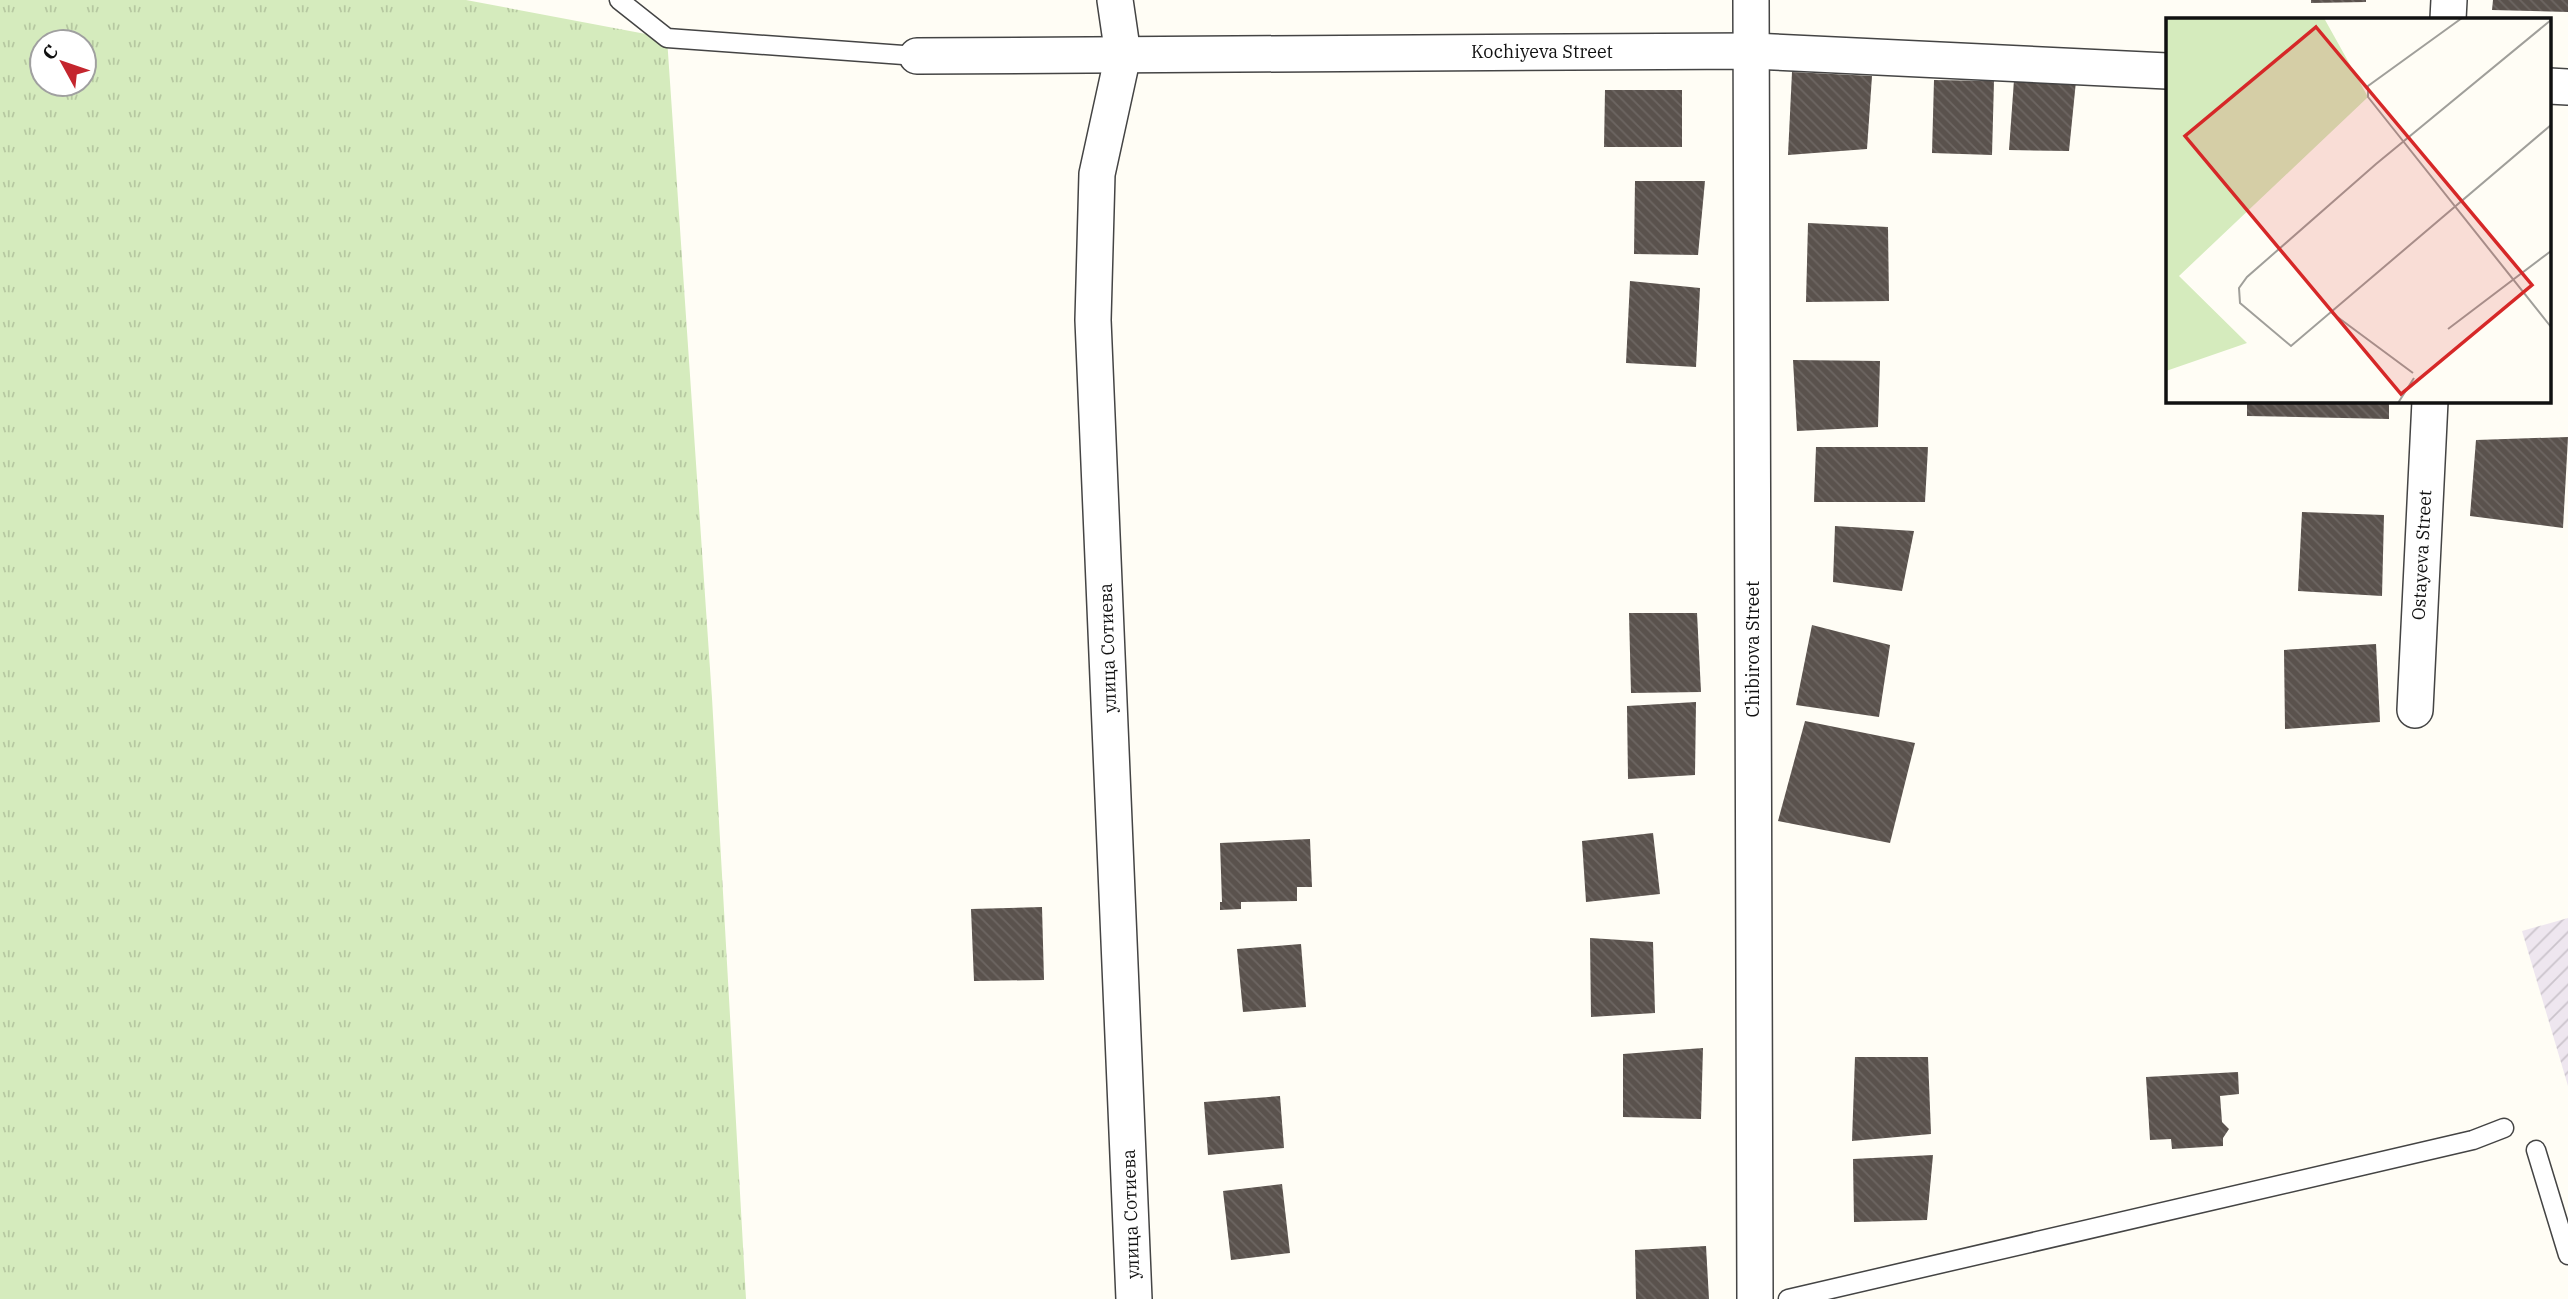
<svg xmlns="http://www.w3.org/2000/svg" width="2568" height="1299" viewBox="0 0 2568 1299" font-family="'IBM Plex Serif',serif">
	<defs>
		<pattern id="industrial-furrows" width="10" height="10" patternUnits="userSpaceOnUse" patternTransform="scale(1.75)"><rect width="10" height="10" fill="#eee6ef"/><path d="M-1 1l2-2M0 10L10 0M9 11l2-2" fill="none" stroke="#cbc4cc"/></pattern>
		<pattern id="grass-tufts" width="24" height="20" patternUnits="userSpaceOnUse" patternTransform="scale(1.75)"><rect width="24" height="20" fill="#d5ebbd"/><path d="M3 7l-1-3M5 7V3M7 7l1-3M15 17l-1-3M17 17v-4M19 17l1-3" fill="none" stroke="#b6c8a1"/></pattern>
		<pattern id="building-back-hatch" width="6" height="6" patternUnits="userSpaceOnUse" patternTransform="scale(1.75)"><rect width="6" height="6" fill="#5a524d"/><path d="M-1 5l2 2M0 0l6 6M5-1l2 2" fill="none" stroke="#6d6662"/></pattern>
	</defs>
	<rect width="100%" height="100%" fill="#fffdf5"/>
	<polygon fill="url(#industrial-furrows)" points="2568,918 2568,1086 2522,931"/>
	<path fill="url(#grass-tufts)" fill-rule="evenodd" d="M0,0H466L667,38L712,698L746,1299H0ZM42,42H84V84H42Z"/>
	<g fill="url(#building-back-hatch)">
		<polygon points="2311,0 2366,0 2366,2 2311,3"/>
		<polygon points="2493,0 2568,0 2568,12 2492,10"/>
		<polygon points="1792,72 1872,76 1867,149 1788,155"/>
		<polygon points="1934,80 1994,81 1992,155 1932,153"/>
		<polygon points="2014,80 2076,81 2069,151 2009,150"/>
		<polygon points="1605,90 1682,90 1682,147 1604,147"/>
		<polygon points="1635,181 1705,181 1698,255 1634,254"/>
		<polygon points="1808,223 1888,227 1889,301 1806,302"/>
		<polygon points="1630,281 1700,288 1696,367 1626,363"/>
		<polygon points="1793,360 1880,361 1878,427 1797,431"/>
		<polygon points="2247,401 2389,401 2389,419 2247,416"/>
		<polygon points="2568,437 2563,528 2470,516 2476,440"/>
		<polygon points="1816,447 1928,447 1925,502 1814,502"/>
		<polygon points="2302,512 2384,515 2382,596 2298,591"/>
		<polygon points="1835,526 1914,531 1902,591 1833,582"/>
		<polygon points="1629,613 1697,613 1701,692 1631,693"/>
		<polygon points="1812,625 1890,645 1879,717 1796,705"/>
		<polygon points="2376,644 2380,722 2285,729 2284,650"/>
		<polygon points="1696,702 1695,775 1628,779 1627,706"/>
		<polygon points="1805,721 1915,743 1890,843 1778,821"/>
		<polygon points="1653,833 1660,894 1586,902 1582,841"/>
		<polygon points="1310,839 1312,887 1297,887 1297,901 1241,902 1241,909 1220,910 1220,902 1222,902 1220,843"/>
		<polygon points="1042,907 1044,980 974,981 971,909"/>
		<polygon points="1590,938 1653,942 1655,1013 1591,1017"/>
		<polygon points="1301,944 1306,1007 1243,1012 1237,949"/>
		<polygon points="1703,1048 1701,1119 1623,1117 1623,1054"/>
		<polygon points="1855,1057 1928,1057 1931,1134 1852,1141"/>
		<polygon points="2238,1072 2239,1094 2220,1096 2222,1122 2229,1129 2223,1138 2223,1146 2172,1149 2171,1139 2150,1140 2146,1077"/>
		<polygon points="1280,1096 1284,1148 1208,1155 1204,1102"/>
		<polygon points="1933,1155 1927,1220 1854,1222 1853,1159"/>
		<polygon points="1282,1184 1290,1253 1231,1260 1223,1191"/>
		<polygon points="1706,1246 1709,1299 1636,1299 1635,1250"/>
	</g>
	<g fill="none" stroke-linecap="round" stroke-linejoin="round">
		<defs>
			<g id="service">
				<polyline points="619,0 667,38 917,56"/>
				<polyline points="2536,1150 2568,1255"/>
				<polyline points="1788,1299 2473,1140 2504,1128"/>
			</g>
			<g id="minor">
				<polyline points="1115,0 1123,55 1097,174 1093,320 1134,1299"/>
				<polyline points="1751,0 1755,1299"/>
				<polyline points="2448,19 2449,0"/>
				<polyline points="917,56 1752,51 2167,71"/>
				<polyline points="2549,86 2568,87"/>
				<polyline points="2415,710 2430,401"/>
			</g>
		</defs>
		<use href="#service" stroke="#444" stroke-width="21"/>
		<use href="#minor" stroke="#444" stroke-width="38"/>
		<use href="#service" stroke="#fff" stroke-width="18"/>
		<use href="#minor" stroke="#fff" stroke-width="35"/>
	</g>
	<g text-anchor="middle" stroke-width="7" stroke-linejoin="round" paint-order="stroke">
		<g font-size="18" fill="#111" stroke="#fff">
			<text x="1542" y="58">Kochiyeva Street</text>
			<text transform="translate(2422 555) rotate(-87)" y="6">Ostayeva Street</text>
			<text transform="translate(1108 648) rotate(-92)" y="6">улица Сотиева</text>
			<text transform="translate(1753 649) rotate(-90)" y="6">Chibirova Street</text>
			<text transform="translate(1131 1214) rotate(-92)" y="6">улица Сотиева</text>
		</g>
	</g>
	<g transform="translate(2166 18)">
		<rect width="385" height="385" fill="#fffdf5"/>
		<path d="M0,0H158L202,79L13,258L81,325L0,353Z" fill="#d5ebbd"/>
		<path fill="none" stroke="#a09f9a" stroke-width="2" d="M296,0L202,68V79L385,309M385,2L210,146L81,259L73,270L74,285L125,328L385,107M166,295L247,355M282,311L385,233M232,385L248,360"/>
		<path fill="#d62828" fill-opacity="0.15" stroke="#d62828" stroke-width="3.5" d="M150,9L366,267L235,376L19,118Z"/>
		<rect width="385" height="385" fill="none" stroke="#111" stroke-width="3.5"/>
	</g>
	<g transform="translate(63 63) rotate(310)"><circle r="33" fill="#ffffff" stroke="#a0a0a0" stroke-width="2"/>
	<path d="M0-5L12 26L0 18L-12 26Z" fill="#c4262e"/>
	<text y="-10" font-size="19" font-weight="bold" text-anchor="middle" fill="#111111">С</text>
	</g>
</svg>
